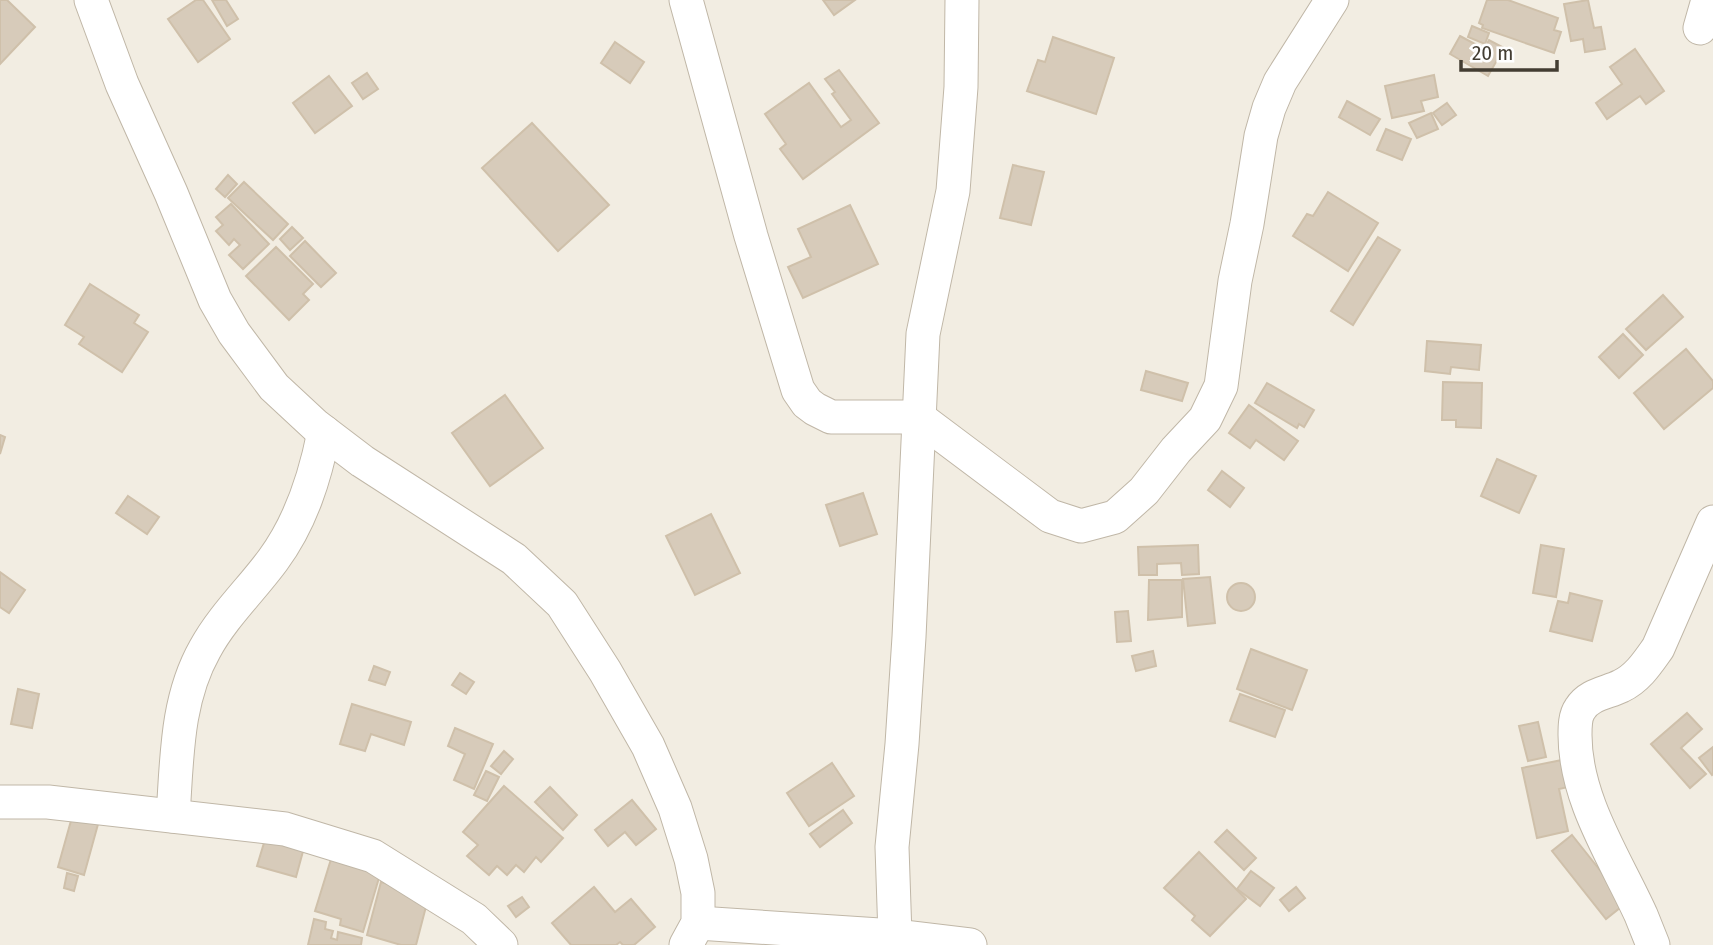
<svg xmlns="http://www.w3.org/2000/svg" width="1713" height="945" viewBox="0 0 1713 945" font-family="'Fira Sans Condensed',sans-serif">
	<rect width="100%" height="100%" fill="#f2ede2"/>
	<g fill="#d7cbba" stroke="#cfc0aa" stroke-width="2">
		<polygon points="0,0 7,0 35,27 0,64"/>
		<polygon points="196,0 203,0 230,39 198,62 168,19"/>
		<polygon points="212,0 226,0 238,19 227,26"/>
		<polygon points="823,0 855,0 834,15"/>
		<polygon points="1487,0 1508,0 1558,18 1554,30 1561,32 1554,53 1482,28 1483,25 1479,23"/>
		<polygon points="1588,0 1594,28 1601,27 1605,49 1585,52 1583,39 1571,41 1564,4"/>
		<polygon points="1472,26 1489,33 1485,44 1468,37"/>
		<polygon points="1460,36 1484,49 1489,40 1504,48 1488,76 1450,54"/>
		<polygon points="1053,37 1114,58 1096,114 1027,91 1038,60 1045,62"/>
		<polygon points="615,42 644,62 630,83 601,63"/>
		<polygon points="1635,49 1664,91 1646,104 1640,96 1607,119 1596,103 1622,84 1610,67"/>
		<polygon points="839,70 879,123 803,179 780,149 786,144 765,114 809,83 841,127 851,120 832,94 835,92 825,79"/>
		<polygon points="367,73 378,89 363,99 352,83"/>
		<polygon points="1434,75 1438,97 1421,101 1424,111 1392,118 1385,86"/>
		<polygon points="329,76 352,106 315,133 293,103"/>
		<polygon points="1347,101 1380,119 1370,135 1339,117"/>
		<polygon points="1447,103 1456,115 1442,125 1433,113"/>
		<polygon points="1431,113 1438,129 1417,138 1409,123"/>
		<polygon points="532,123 609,205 558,251 482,168"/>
		<polygon points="1386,129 1411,139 1402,160 1377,150"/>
		<polygon points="1013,165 1044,172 1031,225 1000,218"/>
		<polygon points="228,175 237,184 225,197 216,189"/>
		<polygon points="244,182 288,224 273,240 228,198"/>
		<polygon points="1328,192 1378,223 1348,271 1293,236 1307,214 1313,216"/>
		<polygon points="231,204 269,244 243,269 229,255 240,245 234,239 229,245 216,231 223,225 216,217"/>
		<polygon points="850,205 878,264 803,298 788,267 811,257 798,229"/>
		<polygon points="292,227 303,238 290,250 280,239"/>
		<polygon points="1378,237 1400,250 1353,325 1331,311"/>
		<polygon points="305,241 336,273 321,287 290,256"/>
		<polygon points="276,247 313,284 303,294 309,300 289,320 246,276"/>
		<polygon points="90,284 139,315 134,323 148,332 122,372 79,344 84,337 65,325"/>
		<polygon points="1663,295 1683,317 1646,350 1626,329"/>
		<polygon points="1623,334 1643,355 1619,378 1599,357"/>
		<polygon points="1427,341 1481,345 1479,370 1451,367 1450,374 1425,371"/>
		<polygon points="1686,349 1713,381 1713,388 1664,429 1634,393"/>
		<polygon points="1146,371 1188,383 1182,401 1141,390"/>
		<polygon points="1443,382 1482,383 1481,428 1456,427 1456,420 1442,420"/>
		<polygon points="1267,383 1314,410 1304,427 1299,424 1297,428 1255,403"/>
		<polygon points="505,395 543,448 490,486 452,433"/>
		<polygon points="1249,405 1298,441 1284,460 1256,440 1250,448 1229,433"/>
		<polygon points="0,435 5,437 0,454"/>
		<polygon points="1497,459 1536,476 1519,513 1481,496"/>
		<polygon points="1222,471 1244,488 1230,507 1208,490"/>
		<polygon points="863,493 877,534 840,546 826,505"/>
		<polygon points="128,496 159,517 147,534 116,513"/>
		<polygon points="711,514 740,573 695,595 666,536"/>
		<polygon points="1198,545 1199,574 1182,575 1181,563 1157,564 1157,575 1139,575 1138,547"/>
		<polygon points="1541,545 1564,549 1556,597 1533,593"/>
		<polygon points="0,572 25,590 9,613 0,607"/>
		<polygon points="1210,577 1215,623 1188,626 1183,579"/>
		<polygon points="1149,580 1182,580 1182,617 1148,620"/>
		<circle cx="1241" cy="597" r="14"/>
		<polygon points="1570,593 1602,601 1592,641 1550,631 1558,601 1568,603"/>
		<polygon points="1128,611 1131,641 1117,642 1115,612"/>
		<polygon points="1251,649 1307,670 1292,710 1237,689"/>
		<polygon points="1153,651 1156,666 1136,671 1132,656"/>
		<polygon points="374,666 390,672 385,685 369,680"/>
		<polygon points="460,673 474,682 466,694 452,685"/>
		<polygon points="18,689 39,694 32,728 11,724"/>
		<polygon points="1240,694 1285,710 1275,737 1230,721"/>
		<polygon points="352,704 411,722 404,745 371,734 365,751 340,744"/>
		<polygon points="1687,713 1702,729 1681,748 1706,774 1690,788 1651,744"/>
		<polygon points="1538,722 1546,757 1528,761 1519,726"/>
		<polygon points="455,728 493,744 474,789 454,780 465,754 448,746"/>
		<polygon points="1713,747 1713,774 1712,775 1699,758"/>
		<polygon points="504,751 513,759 501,774 491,766"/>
		<polygon points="1562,760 1568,787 1559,789 1568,831 1537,838 1522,768"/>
		<polygon points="832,763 854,796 809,826 787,793"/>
		<polygon points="486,771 499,777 487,801 474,795"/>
		<polygon points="504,786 563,838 541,862 536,857 524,872 516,865 507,875 497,866 489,875 467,856 478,845 463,832"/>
		<polygon points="550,787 577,815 563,830 535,802"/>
		<polygon points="632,800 656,829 636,845 625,832 608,846 595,830"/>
		<polygon points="74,810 100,817 84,875 58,867"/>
		<polygon points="843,810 852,823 820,847 810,834"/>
		<polygon points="1227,830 1256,858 1244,870 1215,842"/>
		<polygon points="267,833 305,844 296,877 257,866"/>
		<polygon points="1572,835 1626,903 1606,919 1552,851"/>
		<polygon points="1199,852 1246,899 1210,936 1192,920 1195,916 1164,888"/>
		<polygon points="332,856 381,871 363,932 340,925 341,919 315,911"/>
		<polygon points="1251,871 1274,888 1260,906 1237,889"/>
		<polygon points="67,873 78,876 74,891 64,888"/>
		<polygon points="381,882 429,895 416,945 401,945 367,935"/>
		<polygon points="594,887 615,912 631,899 655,927 634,945 623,945 620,942 616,945 571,945 552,923"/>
		<polygon points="1296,887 1305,898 1289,911 1280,900"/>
		<polygon points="522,897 529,907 516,917 508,906"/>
		<polygon points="314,919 326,922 325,929 333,931 331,938 337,940 338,932 362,938 361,945 308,945"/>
	</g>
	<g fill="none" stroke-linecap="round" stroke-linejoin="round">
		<defs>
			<g id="minor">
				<polyline points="91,0 122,84 171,193 215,300 234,333 274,387 316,426 362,461 514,559 562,604 605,671 648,746 675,808 691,859 698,893 698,923 686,945"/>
				<polyline points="686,0 751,236 798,390 807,403 815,409 831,417 918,417 1050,516 1081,526 1115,517 1144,491 1176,450 1205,419 1221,386 1235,281 1247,224 1261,136 1269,108 1280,82 1332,0"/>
				<polyline points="1700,28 1708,0"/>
				<polyline points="0,802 48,802 285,829 373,856 474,919 501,945"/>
				<path d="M173,816C177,759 176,700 205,649C223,616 251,590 273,560C301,522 315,478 324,432"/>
				<polyline points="698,923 895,936 970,945"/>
				<polyline points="895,936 892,847 902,744 909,637 923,334 953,191 961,87 962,0"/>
				<path d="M1653,945C1649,935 1645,925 1641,915C1615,858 1575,799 1575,735C1575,727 1575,716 1580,709C1589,694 1607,693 1621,686C1638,678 1648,662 1658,648L1713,522"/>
			</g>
		</defs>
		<use href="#minor" stroke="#c0b7a7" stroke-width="35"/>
		<use href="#minor" stroke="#fff" stroke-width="33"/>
	</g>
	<path d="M1461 60v10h96v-10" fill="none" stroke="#433d32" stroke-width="3.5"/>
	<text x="1472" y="60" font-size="21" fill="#433d32" stroke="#ffffff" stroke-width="5" paint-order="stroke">20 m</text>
</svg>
